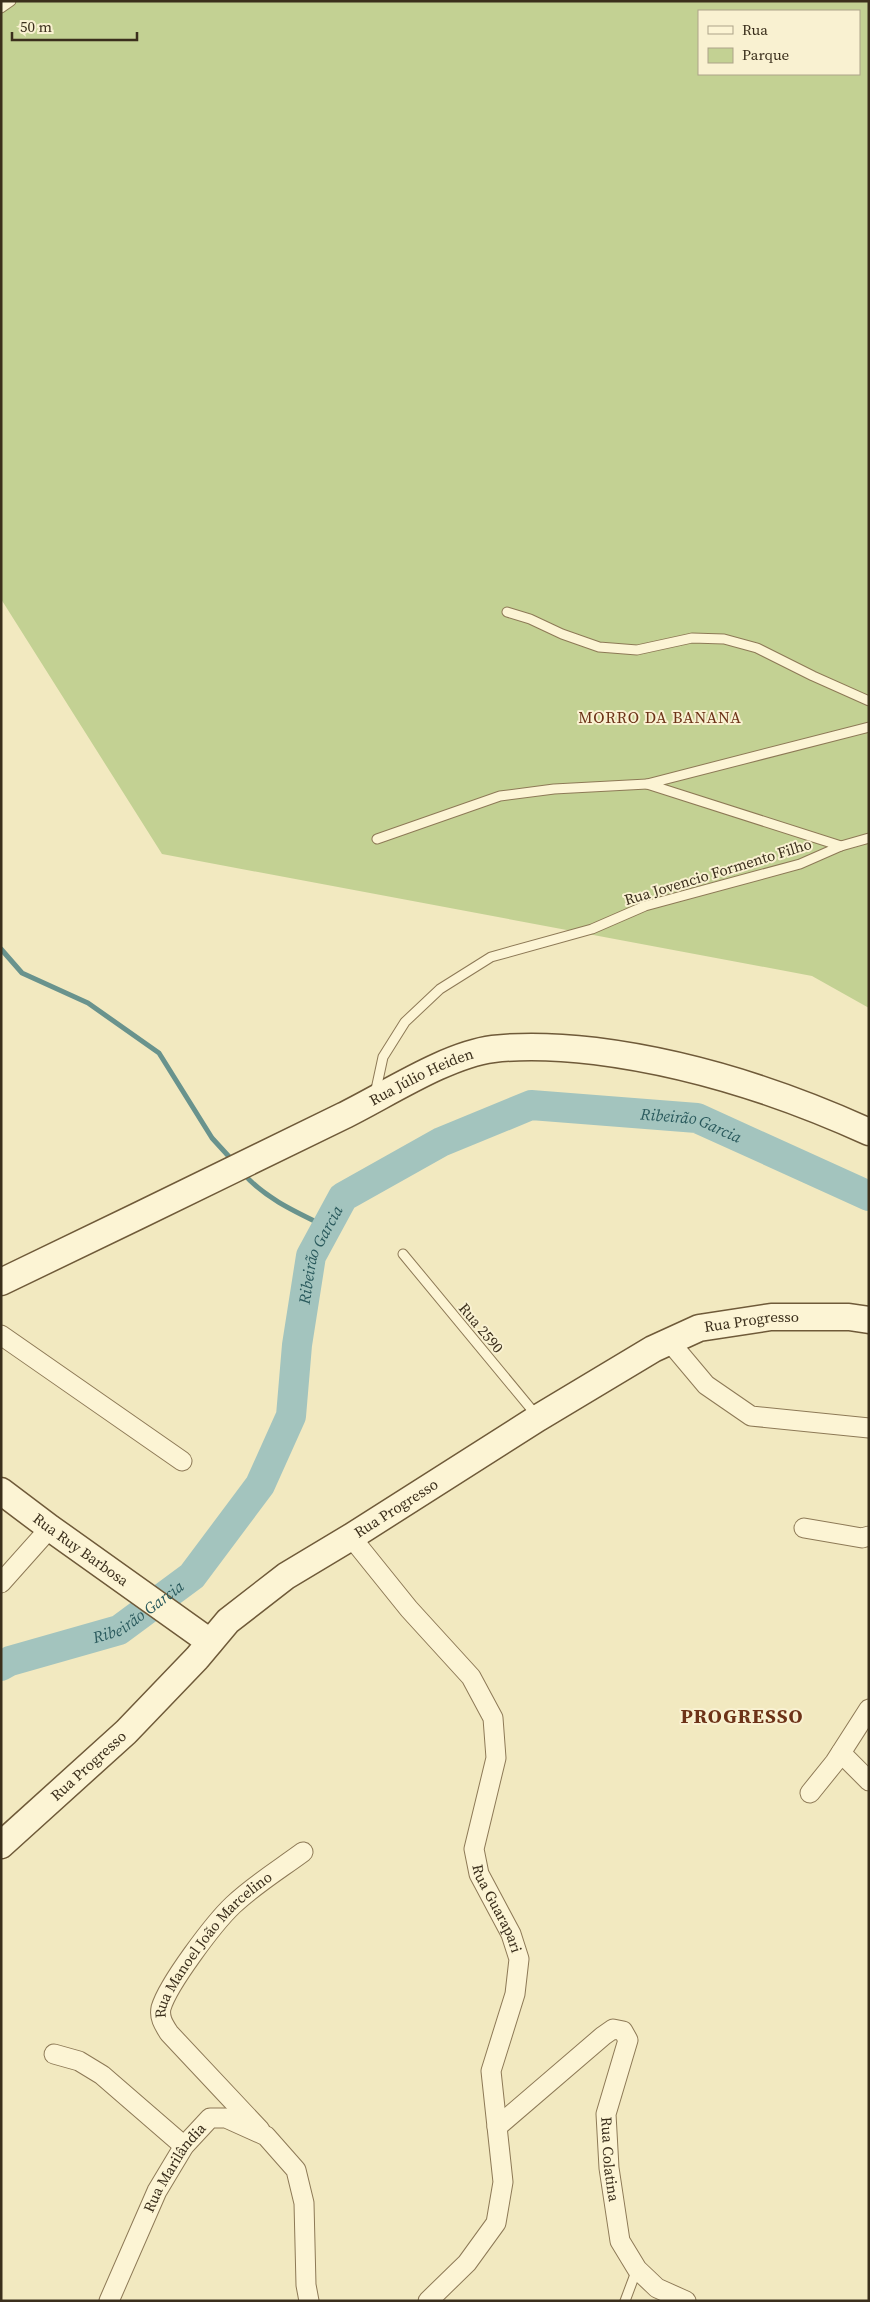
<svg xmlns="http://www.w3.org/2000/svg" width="870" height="2302" viewBox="0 0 870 2302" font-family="'Source Serif 4',serif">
	<rect width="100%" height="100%" fill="#f2e9c0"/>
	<path fill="#c3d193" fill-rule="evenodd" d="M1,1H869V1008L812,976L162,854L1,599ZM699,11H859V74H699Z"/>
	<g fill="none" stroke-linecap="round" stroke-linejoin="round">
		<g stroke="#69938d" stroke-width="5">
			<polyline points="1,949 22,973 88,1003 159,1053 212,1138 233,1161"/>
			<path d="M243,1173C264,1198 298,1213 327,1227"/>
		</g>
		<path stroke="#a3c4be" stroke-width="30" id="s1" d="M1,1666L10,1661L119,1630L192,1576L260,1485L291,1416L297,1345L311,1256L343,1197L441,1142L531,1105L697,1118L869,1196"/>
		<defs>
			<g id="lane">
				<polyline points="1,8 11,1"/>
				<polyline points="507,612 530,619 562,634 599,647 637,650 692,638 724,639 757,648 813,676 869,701"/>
				<polyline points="377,839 500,796 554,789 647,784"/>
				<polyline points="841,846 869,838"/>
				<polyline points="375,1094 383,1057 405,1022 440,989 491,957 592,929 645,906 800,864 841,846 647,784 869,727"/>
				<polyline points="403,1254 537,1416"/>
				<polyline points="625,2301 637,2269"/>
			</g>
			<g id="street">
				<polyline points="1,1335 182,1461"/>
				<polyline points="669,1341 706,1385 751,1416 869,1428"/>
				<polyline points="804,1528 862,1538 869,1536"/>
				<path id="s2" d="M351,1537L409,1609L471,1677L493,1718L496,1758L474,1849L479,1874L511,1934L519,1959L515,1994L491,2071L503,2182L496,2223L467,2263L428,2301"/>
				<polyline points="1,1583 50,1528"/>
				<polyline points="841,1753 869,1781"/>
				<polyline points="810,1793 835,1762 869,1709"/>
				<polyline points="54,2054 79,2061 102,2075 184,2146"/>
				<path id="s3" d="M497,2127L603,2036L613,2029L623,2031L628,2040L606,2114L609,2168L620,2241L637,2269L657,2288L686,2301"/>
				<path id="s4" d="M260,2130L169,2033C164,2025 159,2018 161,2008C168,1984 214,1923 233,1905C254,1885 280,1869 303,1852"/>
				<path id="s5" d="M109,2301L157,2191L184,2146L210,2118H226L266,2136L296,2170L304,2203L306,2285L309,2301"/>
			</g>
			<g id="secondary">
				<path id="s6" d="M1,1282C115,1227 230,1172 343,1116C386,1095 446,1055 493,1049C527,1045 561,1047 595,1051C691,1063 781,1092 869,1132"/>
				<path id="s7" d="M1,1491L50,1528L210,1642"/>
				<path id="s8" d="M1,1845L126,1732L197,1658L228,1621L286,1576L351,1537L538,1418L653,1349L699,1328L771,1317H849L869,1320"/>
			</g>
		</defs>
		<use href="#lane" stroke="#8d7956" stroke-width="11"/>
		<use href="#street" stroke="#8d7956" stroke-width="21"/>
		<use href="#secondary" stroke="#6f5a39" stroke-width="29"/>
		<use href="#lane" stroke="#fcf4d4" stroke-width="9"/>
		<use href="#street" stroke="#fcf4d4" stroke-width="19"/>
		<use href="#secondary" stroke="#fcf4d4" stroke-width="26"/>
	</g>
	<g text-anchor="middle" stroke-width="4" stroke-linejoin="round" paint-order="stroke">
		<g font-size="15" fill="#3b2f1c" stroke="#f9f1d1">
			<text transform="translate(718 872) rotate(-17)" y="5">Rua Jovencio Formento Filho</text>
			<text dy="5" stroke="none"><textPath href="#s6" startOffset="468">Rua Júlio Heiden</textPath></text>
			<text dy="5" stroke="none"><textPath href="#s8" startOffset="928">Rua Progresso</textPath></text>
			<text transform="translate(481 1328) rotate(50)" y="5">Rua 2590</text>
			<text dy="5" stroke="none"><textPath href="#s8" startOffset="522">Rua Progresso</textPath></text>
			<text dy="5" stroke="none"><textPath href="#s7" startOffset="99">Rua Ruy Barbosa</textPath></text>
			<text dy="5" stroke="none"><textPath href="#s8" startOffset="118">Rua Progresso</textPath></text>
			<text dy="5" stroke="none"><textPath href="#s2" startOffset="429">Rua Guarapari</textPath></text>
			<text dy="5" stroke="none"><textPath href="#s4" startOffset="242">Rua Manoel João Marcelino</textPath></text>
			<text dy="5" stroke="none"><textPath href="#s3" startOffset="295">Rua Colatina</textPath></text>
			<text dy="5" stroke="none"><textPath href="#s5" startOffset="149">Rua Marilândia</textPath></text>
		</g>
		<g font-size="16" letter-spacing="1" fill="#6c3217" stroke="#f9f1d1">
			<text x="660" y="723">MORRO DA BANANA</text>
		</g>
		<g font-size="16" font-style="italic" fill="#2a5a5d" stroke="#f9f1d1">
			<text dy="6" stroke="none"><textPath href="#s1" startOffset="1004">Ribeirão Garcia</textPath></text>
			<text dy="6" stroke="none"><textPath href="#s1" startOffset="569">Ribeirão Garcia</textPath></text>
			<text dy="6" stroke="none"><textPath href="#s1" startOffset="149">Ribeirão Garcia</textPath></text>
		</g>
		<g font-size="20" font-weight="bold" letter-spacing="1" fill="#6c3217" stroke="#f9f1d1">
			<text x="742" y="1723">PROGRESSO</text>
		</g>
	</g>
	<rect width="870" height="2302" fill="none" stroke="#3b2f1c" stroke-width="5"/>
	<rect x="698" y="10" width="162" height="65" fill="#f9f1d1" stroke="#ada389"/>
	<rect x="708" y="26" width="25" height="8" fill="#fcf4d4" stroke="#ada389"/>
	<text x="742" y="35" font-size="15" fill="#3b2f1c">Rua</text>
	<rect x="708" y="48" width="25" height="15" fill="#c3d193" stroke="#ada389"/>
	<text x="742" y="60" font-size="15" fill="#3b2f1c">Parque</text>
	<path d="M12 32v8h125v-8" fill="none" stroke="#3b2f1c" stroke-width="2.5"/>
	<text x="20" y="32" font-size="15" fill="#3b2f1c" stroke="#f9f1d1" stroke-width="4" paint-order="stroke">50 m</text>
</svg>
